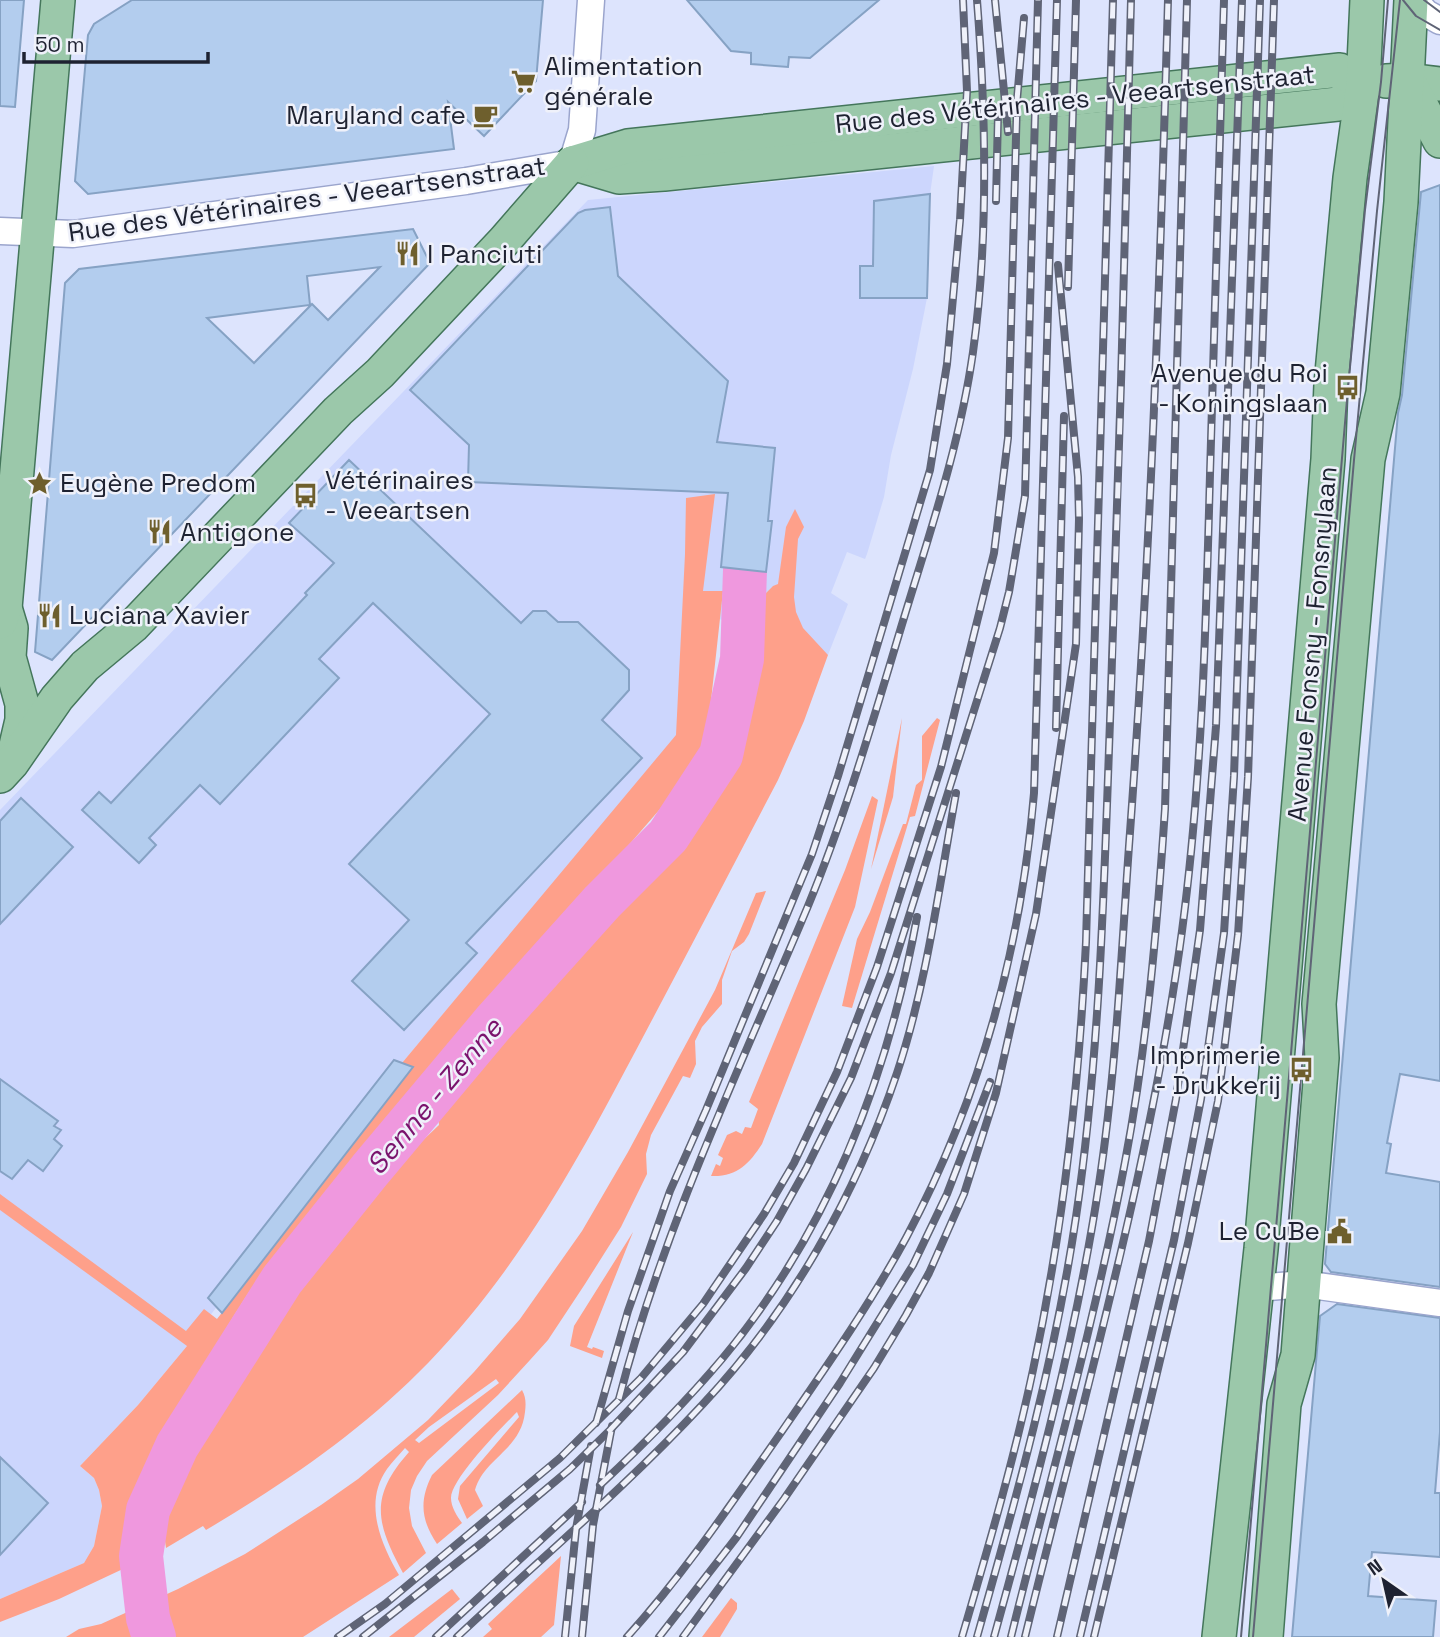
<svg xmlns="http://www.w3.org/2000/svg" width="1440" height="1637" viewBox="0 0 1440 1637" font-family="'Space Grotesk',sans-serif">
	<rect width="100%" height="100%" fill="#dde4fd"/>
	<polygon fill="#ccd6fd" points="934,166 930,194 927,298 913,369 891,455 884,497 867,554 865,559 847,552 831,593 848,604 828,655 701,613 686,727 402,1063 187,1346 138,1405 80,1466 94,1478 99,1490 102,1506 94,1546 84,1563 0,1599 0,810 588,200"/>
	<g fill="#fea08a" fill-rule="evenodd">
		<path d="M715,494L703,591H723L708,728L704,742L680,786L393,1117C383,1129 374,1143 363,1154C330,1191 295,1227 266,1267C235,1311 209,1357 183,1404C155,1456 128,1509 125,1568L59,1599L0,1622V1599L84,1563L94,1546L102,1506L99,1490L94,1478L80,1466L138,1405L187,1346L0,1210V1194L186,1331L204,1309L217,1319L412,1068L402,1063L676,735L685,554L686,498Z"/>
		<path d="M795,509L804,527L798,539L794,597L796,612L803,628L828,655L804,721L778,780C733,866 688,952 643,1037C580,1156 523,1264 429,1362C363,1430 287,1482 206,1530L203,1526L166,1548L164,1534L170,1500L193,1453L268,1330L302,1282L399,1163L439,1125L438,1114L592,930L617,915L718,793L730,773L739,753L746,729L761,598L773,586L778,584L786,527Z"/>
		<polygon points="902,718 893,797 871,869"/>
		<polygon points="937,718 940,720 915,816 910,817 852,1008 842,1006 857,939 870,912 903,824 906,824 916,785 922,780 922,736"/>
		<path d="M872,796L878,800L855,907L762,1144C749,1164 737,1177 711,1176L716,1164L720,1166L723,1158L718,1155L727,1135L736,1131L742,1134L745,1127L751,1128L758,1109L749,1102L845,870Z"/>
		<path d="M766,891L749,934L744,942L732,951L722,980V1004L702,1027L695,1041L696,1064L690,1078L683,1076L651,1135L646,1154L647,1174L621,1227L585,1284L548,1340L530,1360L498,1395L427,1461L417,1476L411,1490L409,1508L412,1526L426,1553L403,1573C376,1523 369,1497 409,1452L405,1448C399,1455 392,1462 387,1469C363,1503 381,1544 399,1575L303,1637H171L163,1612L130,1618L136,1637H66L79,1629L101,1624L178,1589L245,1554L321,1505L358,1479L428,1420L474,1372L520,1319L582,1231L628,1152L715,990L756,893ZM496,1379L499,1383L419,1443L415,1440L429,1427Z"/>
		<polygon points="633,1232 587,1347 592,1349 593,1347 604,1351 602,1358 570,1346 574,1326"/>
		<path d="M522,1390C526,1397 526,1404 525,1412C521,1450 484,1458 475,1490L483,1506L467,1519L458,1499L460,1486L519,1417L517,1412C502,1427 451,1479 451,1498C451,1507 457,1516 462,1523L437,1544C421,1520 419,1501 432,1475Z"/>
		<polygon points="561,1556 554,1625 541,1637 483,1637 492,1629 488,1624"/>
		<polygon points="452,1589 460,1599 414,1637 389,1637"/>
		<polygon points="731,1598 737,1603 737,1609 720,1637 702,1637"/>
	</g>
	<polygon fill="#ef98de" points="164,1612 171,1637 136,1637 129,1618"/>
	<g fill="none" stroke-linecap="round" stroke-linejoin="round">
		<polyline stroke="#ef98de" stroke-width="44" points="154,1637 148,1618 141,1556 148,1510 177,1446 282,1280 370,1170 495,1021 602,902 668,836 721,755 742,659 745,570"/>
	</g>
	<g fill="#b3cdee" stroke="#86a2c4" stroke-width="2" fill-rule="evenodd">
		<polygon points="0,0 24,0 15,107 0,106"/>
		<polygon points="132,0 543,0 536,81 484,136 448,102 454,149 88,194 75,181 88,35 94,24"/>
		<polygon points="687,0 879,0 810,58 789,57 788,67 751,64 751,53 731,51"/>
		<polygon points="1440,185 1440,1081 1400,1074 1387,1143 1391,1144 1386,1173 1440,1182 1440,1287 1331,1272 1325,1264 1398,413 1402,395 1421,192"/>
		<polygon points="930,194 927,298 860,298 860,266 873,266 874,201"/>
		<polygon points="610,207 618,276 728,381 717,442 775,448 768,521 772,521 766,572 721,567 728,493 468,482 469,445 410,390 578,213 585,210"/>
		<path d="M413,229L430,263L52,660L35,652L65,283L79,269ZM380,267L328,320L312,304L254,363L207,318L310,305L307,276Z"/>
		<polygon points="349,460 521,623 533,611 546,611 558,622 578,622 629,670 629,690 602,720 642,758 466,943 477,953 404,1030 352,981 409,920 349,864 490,714 373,603 319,659 339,678 220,804 200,785 149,838 156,845 139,863 82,810 99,792 111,803 307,595 305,593 334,563 289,523"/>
		<polygon points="21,798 73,847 0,924 0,821"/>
		<polygon points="394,1060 413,1067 222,1313 208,1298"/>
		<polygon points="0,1079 58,1121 54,1126 61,1130 54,1139 62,1146 43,1171 28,1160 12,1179 0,1171"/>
		<polygon points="1337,1304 1440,1318 1440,1432 1435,1493 1440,1493 1440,1557 1372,1552 1368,1596 1436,1601 1433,1637 1292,1637 1320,1316"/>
		<polygon points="0,1457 48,1503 0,1555"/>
	</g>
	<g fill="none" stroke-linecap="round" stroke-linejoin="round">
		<defs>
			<g id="minor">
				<polyline points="1414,0 1426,13 1440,21"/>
				<polyline points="0,231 73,234 466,181 572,163 582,130 591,0"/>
				<polyline points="1256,1288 1304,1284 1440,1303"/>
			</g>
			<g id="major">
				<polyline points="1386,81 1407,80 1440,84"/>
				<polyline points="1409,82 1440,141"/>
				<polyline points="572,163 619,177 664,174 1338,104 1363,85"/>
				<polyline points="572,163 628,146 1340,70 1363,85"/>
				<polyline points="5,608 11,628 9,657 22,704 22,720 15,750"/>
				<polyline points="0,622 5,608 58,0"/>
				<polyline points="0,776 12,763 57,698 85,666 133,626 338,411 380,373 504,241 572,163"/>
				<polyline points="1219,1637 1261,1249 1328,459 1331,384 1350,178 1363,85 1367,0"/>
				<polyline points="1266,1637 1284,1404 1298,1355 1306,1254 1322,1058 1319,1004 1368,459 1383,393 1401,202 1411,0"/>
			</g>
		</defs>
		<use href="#minor" stroke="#9ba5cd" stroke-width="29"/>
		<use href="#major" stroke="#44765b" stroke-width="36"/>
		<use href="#minor" stroke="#fff" stroke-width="26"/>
		<use href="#major" stroke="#9bc8aa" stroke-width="33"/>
		<g stroke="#5f6476" stroke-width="2">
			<polyline points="1403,0 1416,16 1440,30"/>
			<polyline points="1424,0 1440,12"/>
			<polyline points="1241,1637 1348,388 1365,210 1381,82 1388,0"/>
			<polyline points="1253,1637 1354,460 1377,211 1400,0"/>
		</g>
		<defs>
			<g id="rail">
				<polyline points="995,0 1008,132"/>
				<polyline points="996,201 998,115"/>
				<polyline points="1068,287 1076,0"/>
				<polyline points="1056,728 1064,416"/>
				<path d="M619,1399C663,1228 740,1068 808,906C846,814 874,717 903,621C930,532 960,444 973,352C989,237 986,115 977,0"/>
				<polyline points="596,1423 628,1311 670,1191 706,1110 812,854 838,776 930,470 947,364 960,220 967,91 963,0"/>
				<path d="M600,1485C643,1445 684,1404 722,1359C828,1232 888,1077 917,917"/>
				<polyline points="338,1637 385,1604 560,1458 641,1378 703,1304 764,1214 794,1163 837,1072 877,967 941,767 994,553 1008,438 1017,100 1024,18"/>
				<polyline points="363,1637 483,1542 570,1469 610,1430 683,1352 746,1268 777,1221 806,1169 851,1078 891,973 1000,628 1009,592 1025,496 1038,0"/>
				<polyline points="436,1637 582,1502"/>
				<path d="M457,1637C539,1560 626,1487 703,1404C791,1310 856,1195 897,1073C927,983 939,887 956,793"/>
				<polyline points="565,1637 576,1529 591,1446"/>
				<polyline points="582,1637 593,1525 612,1426"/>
				<path d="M627,1637C684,1574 731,1504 780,1434C824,1370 869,1306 906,1238C980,1099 1021,948 1034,793L1057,0"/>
				<polyline points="659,1637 736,1538 840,1383 913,1265 947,1194 990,1082"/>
				<polyline points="683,1637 784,1499 874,1368 906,1315 929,1273 964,1194 996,1093 1036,914 1076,644 1079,519 1078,477 1058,265"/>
				<path d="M962,1637C988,1548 1014,1460 1033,1370C1063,1229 1079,1086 1086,942L1113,0"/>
				<path d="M977,1637C1016,1499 1055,1360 1076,1217C1100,1053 1104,887 1110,721C1119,481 1125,240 1131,0"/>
				<path d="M994,1637C1035,1488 1076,1337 1099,1184C1116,1072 1121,959 1129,846C1150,564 1160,282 1168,0"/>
				<path d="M1011,1637C1050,1479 1095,1322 1125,1162C1147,1046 1157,928 1165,809L1187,0"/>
				<path d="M1025,1637C1082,1403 1150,1170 1182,931C1202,779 1206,627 1210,474C1215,316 1219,158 1224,0"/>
				<polyline points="1057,1637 1149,1241 1176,1099 1200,930 1216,726 1242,0"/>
				<polyline points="1080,1637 1174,1240 1201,1099 1224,933 1234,776 1260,0"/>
				<polyline points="1094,1637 1188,1243 1218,1101 1238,935 1248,777 1274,0"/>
			</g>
		</defs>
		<use href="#rail" stroke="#5f6476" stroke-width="8"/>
		<use href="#rail" stroke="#eff1fa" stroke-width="5" stroke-dasharray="16" stroke-linecap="butt"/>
	</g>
	<defs>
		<symbol id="supermarket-bare" viewBox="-9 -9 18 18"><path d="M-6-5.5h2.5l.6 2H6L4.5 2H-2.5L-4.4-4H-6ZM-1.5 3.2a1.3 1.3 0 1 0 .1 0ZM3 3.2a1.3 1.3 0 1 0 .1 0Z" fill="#6e5f2d" stroke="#eff1fa" stroke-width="2.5" paint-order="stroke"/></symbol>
		<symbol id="cafe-bare" viewBox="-9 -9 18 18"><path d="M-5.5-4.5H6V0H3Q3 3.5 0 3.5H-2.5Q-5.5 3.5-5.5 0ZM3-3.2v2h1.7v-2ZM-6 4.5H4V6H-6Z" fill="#6e5f2d" stroke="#eff1fa" stroke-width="2.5" paint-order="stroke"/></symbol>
		<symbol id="restaurant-bare" viewBox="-9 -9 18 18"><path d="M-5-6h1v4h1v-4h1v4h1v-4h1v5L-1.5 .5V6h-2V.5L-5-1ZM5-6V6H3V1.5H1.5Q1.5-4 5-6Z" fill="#6e5f2d" stroke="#eff1fa" stroke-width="2.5" paint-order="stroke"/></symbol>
		<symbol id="bus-bare" viewBox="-9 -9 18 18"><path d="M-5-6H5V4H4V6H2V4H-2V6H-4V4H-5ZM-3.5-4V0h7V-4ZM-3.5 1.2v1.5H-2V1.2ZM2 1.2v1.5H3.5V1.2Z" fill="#6e5f2d" stroke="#eff1fa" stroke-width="2.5" paint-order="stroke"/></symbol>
		<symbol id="sight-bare" viewBox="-9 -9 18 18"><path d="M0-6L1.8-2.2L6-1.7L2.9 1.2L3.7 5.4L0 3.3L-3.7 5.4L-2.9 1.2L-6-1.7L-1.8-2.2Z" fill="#6e5f2d" stroke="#eff1fa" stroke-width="2.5" paint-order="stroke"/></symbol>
		<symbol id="civic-bare" viewBox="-9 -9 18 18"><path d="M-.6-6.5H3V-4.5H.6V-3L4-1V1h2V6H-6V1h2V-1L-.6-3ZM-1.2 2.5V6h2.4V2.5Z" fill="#6e5f2d" stroke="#eff1fa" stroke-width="2.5" paint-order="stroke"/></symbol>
	</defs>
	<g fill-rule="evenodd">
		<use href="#supermarket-bare" x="506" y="64" width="35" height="35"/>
		<use href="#cafe-bare" x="468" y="98" width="35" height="35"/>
		<use href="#restaurant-bare" x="390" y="236" width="35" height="35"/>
		<use href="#bus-bare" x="1330" y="370" width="35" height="35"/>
		<use href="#sight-bare" x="22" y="466" width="35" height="35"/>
		<use href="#bus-bare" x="288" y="478" width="35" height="35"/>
		<use href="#restaurant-bare" x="142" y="514" width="35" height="35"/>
		<use href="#restaurant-bare" x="32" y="598" width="35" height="35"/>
		<use href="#bus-bare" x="1284" y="1052" width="35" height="35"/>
		<use href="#civic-bare" x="1322" y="1214" width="35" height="35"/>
	</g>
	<g text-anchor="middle" stroke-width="5" stroke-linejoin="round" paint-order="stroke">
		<g font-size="26" fill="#1e2231" stroke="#eff1fa" text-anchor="start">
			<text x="544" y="75">Alimentation<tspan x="544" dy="30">générale</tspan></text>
			<text x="466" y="124" text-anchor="end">Maryland cafe</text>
			<text x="427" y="263">I Panciuti</text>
			<text x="1328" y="382" text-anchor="end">Avenue du Roi<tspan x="1328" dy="30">- Koningslaan</tspan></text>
			<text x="325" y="489">Vétérinaires<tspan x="325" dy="30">- Veeartsen</tspan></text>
			<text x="60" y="492">Eugène Predom</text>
			<text x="180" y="541">Antigone</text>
			<text x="69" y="624">Luciana Xavier</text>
			<text x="1281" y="1064" text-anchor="end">Imprimerie<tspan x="1281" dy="30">- Drukkerij</tspan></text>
			<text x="1320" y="1240" text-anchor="end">Le CuBe</text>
		</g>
		<g font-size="26" fill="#1e2231" stroke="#eff1fa">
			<text transform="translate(1075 99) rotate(-6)" y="9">Rue des Vétérinaires - Veeartsenstraat</text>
			<text transform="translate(307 199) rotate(-8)" y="9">Rue des Vétérinaires - Veeartsenstraat</text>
			<text transform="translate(1312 644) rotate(-85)" y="9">Avenue Fonsny - Fonsnylaan</text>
		</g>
		<g font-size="28" font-style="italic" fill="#7a136d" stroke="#eff1fa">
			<text transform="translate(434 1096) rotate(-50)" y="10">Senne - Zenne</text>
		</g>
	</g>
	<g transform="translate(1384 1581) rotate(326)" stroke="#eff1fa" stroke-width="5" paint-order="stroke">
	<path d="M0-5L12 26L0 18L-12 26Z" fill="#1e2231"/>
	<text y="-10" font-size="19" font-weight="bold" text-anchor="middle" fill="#1e2231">N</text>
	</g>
	<path d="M24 52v10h184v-10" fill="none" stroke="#1e2231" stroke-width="3.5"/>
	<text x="35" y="52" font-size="21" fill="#1e2231" stroke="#eff1fa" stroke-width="5" paint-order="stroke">50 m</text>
</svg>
